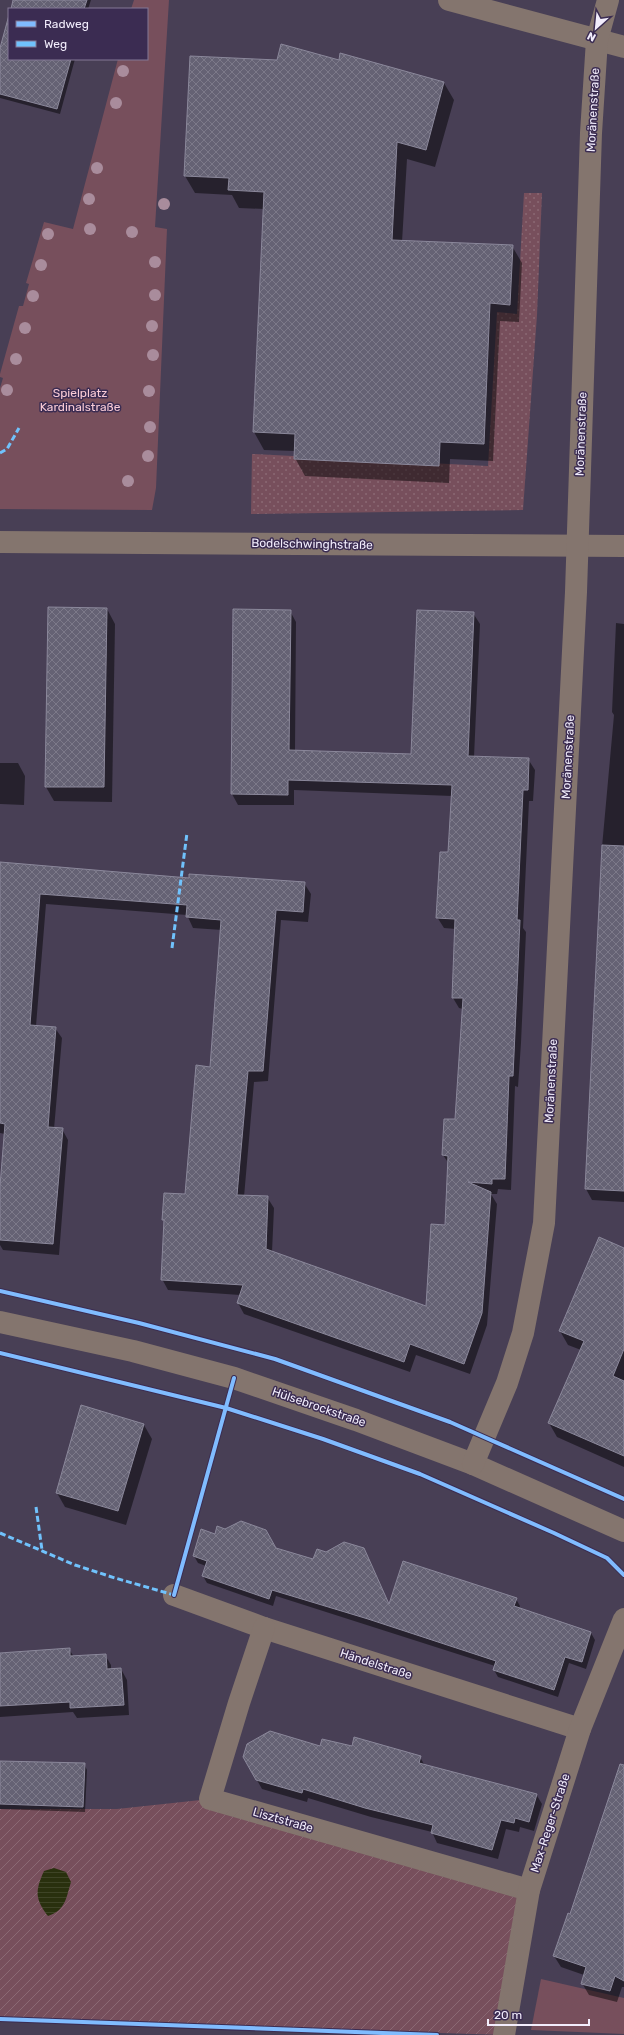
<svg xmlns="http://www.w3.org/2000/svg" width="624" height="2035" viewBox="0 0 624 2035" font-family="Rubik,sans-serif">
	<defs>
		<pattern id="grass-dots" width="8" height="8" patternUnits="userSpaceOnUse"><rect width="8" height="8" fill="#774f5c"/><path d="M2 2h.1M6 6h.1" fill="none" stroke="#8b6974" stroke-width="1.8" stroke-linecap="round"/></pattern>
		<pattern id="garden-furrows" width="10" height="10" patternUnits="userSpaceOnUse"><rect width="10" height="10" fill="#774f5c"/><path d="M-1 1l2-2M0 10L10 0M9 11l2-2" fill="none" stroke="#8b6974"/></pattern>
		<pattern id="water-rules" width="6" height="5" patternUnits="userSpaceOnUse"><rect width="6" height="5" fill="#29300e"/><path d="M0 2.5h6" fill="none" stroke="#3e4426"/></pattern>
		<pattern id="building-cross-hatch" width="8" height="8" patternUnits="userSpaceOnUse"><rect width="8" height="8" fill="#656274"/><path d="M0 0l8 8M0 8l8-8" fill="none" stroke="#7c7989"/></pattern>
	</defs>
	<rect width="100%" height="100%" fill="#483f55"/>
	<polygon fill="url(#grass-dots)" points="524,193 542,193 537,315 523,510 251,514 252,454 488,466 497,312 517,314"/>
	<g fill="#774f5c">
		<polygon points="134,0 169,0 155,227 167,229 156,488 152,510 0,509 0,388 3,378 0,377 0,374 19,306 23,306 29,284 26,283 44,222 73,229 118,59 147,59 147,9 131,9"/>
		<polygon points="541,1979 624,1998 624,2034 531,2030"/>
	</g>
	<polygon fill="url(#garden-furrows)" points="210,1799 529,1890 504,2035 0,2019 0,1809 117,1809"/>
	<path fill="url(#water-rules)" d="M54,1868L66,1872L71,1882C66,1898 66,1910 48,1916C35,1899 35,1891 44,1871Z"/>
	<g fill="#0007">
		<polygon points="14,0 91,0 88,9 12,9"/>
		<polygon points="9,19 9,59 75,59 60,114 0,98 0,52"/>
		<polygon points="278,61 339,61 444,83 454,100 435,167 407,159 402,242 512,246 522,263 519,322 500,321 493,461 450,459 449,483 305,476 295,458 295,451 264,450 254,432 264,209 239,208 232,195 195,193 185,176"/>
		<polygon points="107,609 115,624 112,802 54,801 46,787"/>
		<polygon points="290,611 296,622 295,751 412,755 473,613 480,624 474,757 528,759 535,770 533,801 529,801 523,928 526,932 521,1043 518,1087 515,1086 511,1190 498,1189 497,1194 491,1194 497,1204 487,1325 470,1374 416,1355 410,1372 244,1314 238,1303 240,1295 168,1290 162,1279 165,1194 185,1195 211,1068 222,930 193,928 187,915 46,904 36,1026 55,1028 62,1038 54,1129 62,1129 68,1140 59,1255 3,1250 0,1245 0,1198 5,1134 0,1133 0,863 190,879 304,883 311,894 308,922 281,920 268,1081 254,1082 244,1197 267,1197 274,1208 272,1252 426,1307 446,1226 449,1164 443,1155 445,1120 456,1120 463,1009 459,1008 453,998 456,929 444,928 437,917 449,854 452,796 294,790 294,805 238,805 232,794"/>
		<polygon points="616,623 624,624 624,1202 592,1200 586,1189 602,847 614,715 612,712"/>
		<polygon points="0,763 18,763 25,776 24,805 0,804"/>
		<polygon points="624,1249 624,1467 557,1437 549,1423 581,1350 568,1345 560,1331"/>
		<polygon points="144,1425 152,1439 126,1525 65,1507 57,1493"/>
		<polygon points="216,1535 276,1549 389,1606 516,1599 520,1606 519,1609 591,1633 595,1640 586,1669 569,1663 558,1697 498,1677 494,1670 495,1666 276,1596 273,1606 207,1583 203,1576 206,1566 198,1563 194,1556"/>
		<polygon points="69,1649 74,1657 105,1655 111,1665 111,1670 121,1669 127,1680 129,1715 77,1718 73,1712 0,1717 0,1653"/>
		<polygon points="321,1747 352,1747 420,1757 425,1766 536,1794 542,1804 534,1831 520,1827 519,1832 506,1829 498,1859 437,1843 432,1832 371,1817 308,1798 307,1802 262,1789 244,1757"/>
		<polygon points="0,1762 84,1764 87,1770 85,1812 0,1809"/>
		<polygon points="624,1796 624,1987 622,1987 617,2002 589,1995 582,1983 584,1975 561,1967 554,1956"/>
	</g>
	<g fill="url(#building-cross-hatch)" stroke="#8b889b">
		<polygon points="13,0 87,0 84,9 11,9"/>
		<polygon points="9,15 9,59 71,59 57,109 0,94 0,48"/>
		<polygon points="281,44 339,60 340,53 444,82 426,150 397,142 392,240 513,245 510,305 490,303 484,444 440,442 439,466 294,459 295,434 253,432 264,192 228,190 229,178 184,176 190,56 277,60"/>
		<polygon points="48,607 107,608 104,787 45,787"/>
		<polygon points="233,609 291,610 289,750 411,754 417,610 474,612 468,756 529,758 528,790 523,790 517,920 520,920 515,1032 513,1076 509,1076 505,1179 492,1179 492,1184 468,1182 491,1192 482,1313 464,1364 410,1344 404,1362 237,1303 243,1285 161,1280 164,1220 162,1220 164,1193 185,1194 196,1065 210,1067 221,920 186,917 187,905 40,894 30,1025 56,1027 48,1127 63,1128 53,1244 0,1240 0,1186 5,1124 0,1123 0,862 189,878 189,874 305,882 303,912 276,910 263,1071 248,1071 237,1195 268,1196 266,1249 426,1306 431,1224 445,1225 448,1156 442,1155 444,1119 455,1119 463,998 452,998 455,919 436,918 440,852 448,852 452,785 288,780 288,795 231,794"/>
		<polygon points="602,845 624,846 624,1191 585,1189"/>
		<polygon points="599,1237 624,1248 624,1349 613,1376 624,1381 624,1456 548,1423 584,1341 559,1331"/>
		<polygon points="81,1405 144,1424 118,1511 56,1493"/>
		<polygon points="241,1521 266,1530 276,1548 313,1559 317,1549 326,1552 344,1542 364,1548 389,1604 403,1561 517,1598 514,1606 591,1632 582,1662 565,1657 554,1690 493,1670 496,1661 368,1619 272,1590 269,1599 202,1576 207,1561 193,1556 201,1529 215,1534 217,1526 225,1529"/>
		<polygon points="70,1648 70,1656 106,1654 107,1669 121,1668 124,1705 70,1708 70,1702 0,1706 0,1653"/>
		<polygon points="270,1731 320,1746 322,1739 352,1746 354,1737 421,1756 419,1763 537,1794 529,1822 515,1818 514,1823 501,1820 492,1850 431,1833 433,1825 365,1808 303,1789 302,1793 256,1780 243,1757 247,1744"/>
		<polygon points="0,1761 85,1763 83,1807 0,1804"/>
		<polygon points="620,1764 624,1765 624,1981 615,1976 610,1991 581,1984 586,1967 553,1956 568,1913 570,1914"/>
	</g>
	<g fill="none" stroke-linecap="round" stroke-linejoin="round">
		<g stroke="#84756e" stroke-width="22">
			<polyline points="449,0 624,47"/>
			<polyline points="0,542 624,546"/>
			<polyline points="0,1322 133,1351 234,1378 356,1420 473,1464 624,1531"/>
			<polyline points="473,1464 507,1383 523,1333 544,1223 576,592 591,133 597,40 608,0"/>
			<polyline points="174,1595 264,1628 580,1729"/>
			<polyline points="264,1628 239,1703 210,1799 529,1890"/>
			<polyline points="504,2035 529,1890 580,1729 624,1619"/>
		</g>
		<g stroke="#70c2fc" stroke-width="3" stroke-dasharray="6 3" stroke-linecap="butt">
			<polyline points="0,453 7,449 19,428"/>
			<polyline points="172,948 187,833"/>
			<polyline points="36,1507 42,1550"/>
			<polyline points="0,1533 75,1565 115,1578 174,1595"/>
		</g>
		<defs>
			<g id="cycleway">
				<polyline points="0,1291 139,1323 275,1359 450,1422 624,1499"/>
				<polyline points="0,1353 226,1408 323,1439 420,1474 554,1533 607,1558 624,1575"/>
				<polyline points="174,1595 234,1378"/>
				<polyline points="0,2019 437,2035"/>
			</g>
		</defs>
		<use href="#cycleway" stroke="#3b2c52" stroke-width="6"/>
		<use href="#cycleway" stroke="#80bcff" stroke-width="4"/>
	</g>
	<g fill="#a98c9c">
		<circle cx="123" cy="71" r="6"/>
		<circle cx="116" cy="103" r="6"/>
		<circle cx="97" cy="168" r="6"/>
		<circle cx="89" cy="199" r="6"/>
		<circle cx="164" cy="204" r="6"/>
		<circle cx="90" cy="229" r="6"/>
		<circle cx="132" cy="232" r="6"/>
		<circle cx="48" cy="234" r="6"/>
		<circle cx="155" cy="262" r="6"/>
		<circle cx="41" cy="265" r="6"/>
		<circle cx="155" cy="295" r="6"/>
		<circle cx="33" cy="296" r="6"/>
		<circle cx="152" cy="326" r="6"/>
		<circle cx="25" cy="328" r="6"/>
		<circle cx="153" cy="355" r="6"/>
		<circle cx="16" cy="359" r="6"/>
		<circle cx="7" cy="390" r="6"/>
		<circle cx="149" cy="391" r="6"/>
		<circle cx="150" cy="427" r="6"/>
		<circle cx="148" cy="456" r="6"/>
		<circle cx="128" cy="481" r="6"/>
	</g>
	<g text-anchor="middle" stroke-width="3" stroke-linejoin="round" paint-order="stroke">
		<g font-size="12" fill="#f2edfc" stroke="#3b2c52">
			<text transform="translate(593 110) rotate(-87)" y="4">Moränenstraße</text>
			<text transform="translate(581 434) rotate(-88)" y="4">Moränenstraße</text>
			<text transform="translate(312 544) rotate(1)" y="4">Bodelschwinghstraße</text>
			<text transform="translate(568 757) rotate(-87)" y="4">Moränenstraße</text>
			<text transform="translate(551 1081) rotate(-87)" y="4">Moränenstraße</text>
			<text transform="translate(319 1407) rotate(19)" y="4">Hülsebrockstraße</text>
			<text transform="translate(376 1664) rotate(18)" y="4">Händelstraße</text>
			<text transform="translate(283 1820) rotate(16)" y="4">Lisztstraße</text>
			<text transform="translate(550 1823) rotate(-72)" y="4">Max-Reger-Straße</text>
		</g>
		<g font-size="12" fill="#f9cbd6" stroke="#3b2c52">
			<text x="80" y="397">Spielplatz<tspan x="80" dy="14">Kardinalstraße</tspan></text>
		</g>
	</g>
	<rect x="8" y="8" width="140" height="52" fill="#3b2c52" stroke="#847996"/>
	<rect x="16" y="21" width="20" height="6" fill="#80bcff" stroke="#847996"/>
	<text x="44" y="28" font-size="12" fill="#f2edfc">Radweg</text>
	<rect x="16" y="41" width="20" height="6" fill="#70c2fc" stroke="#847996"/>
	<text x="44" y="48" font-size="12" fill="#f2edfc">Weg</text>
	<g transform="translate(596 28) rotate(207)" stroke="#3b2c52" stroke-width="3" paint-order="stroke">
	<path d="M0-3L7 15L0 10L-7 15Z" fill="#f2edfc"/>
	<text y="-6" font-size="11" font-weight="bold" text-anchor="middle" fill="#f2edfc">N</text>
	</g>
	<path d="M488 2019v6h101v-6" fill="none" stroke="#f2edfc" stroke-width="2"/>
	<text x="494" y="2019" font-size="12" fill="#f2edfc" stroke="#3b2c52" stroke-width="3" paint-order="stroke">20 m</text>
</svg>
